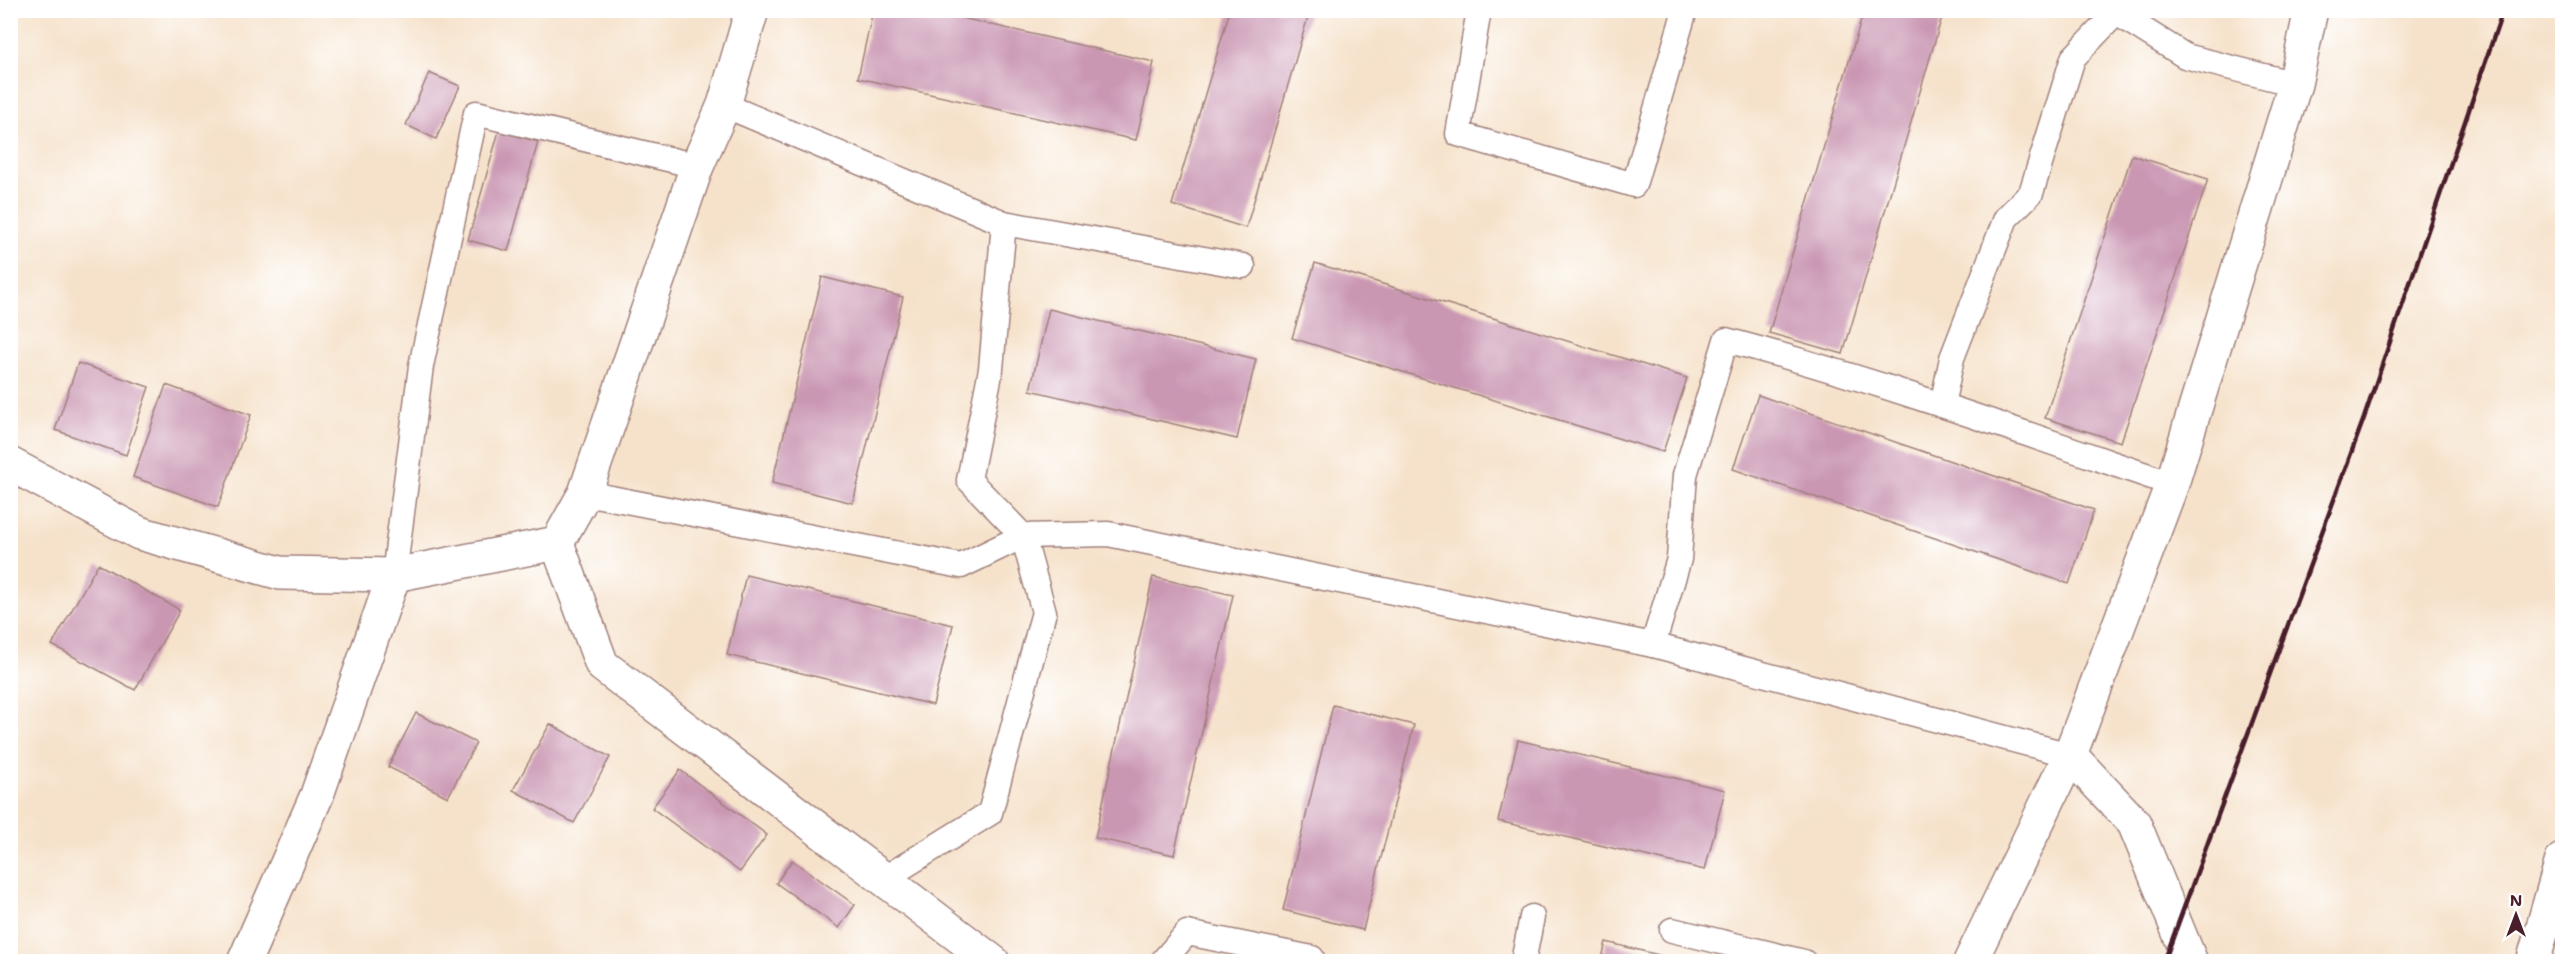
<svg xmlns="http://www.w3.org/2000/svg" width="2573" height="972" viewBox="0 0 2573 972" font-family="'Shantell Sans',sans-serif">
	<rect width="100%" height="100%" fill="#fff"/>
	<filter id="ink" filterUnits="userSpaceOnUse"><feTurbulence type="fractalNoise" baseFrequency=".0167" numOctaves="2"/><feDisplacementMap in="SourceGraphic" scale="12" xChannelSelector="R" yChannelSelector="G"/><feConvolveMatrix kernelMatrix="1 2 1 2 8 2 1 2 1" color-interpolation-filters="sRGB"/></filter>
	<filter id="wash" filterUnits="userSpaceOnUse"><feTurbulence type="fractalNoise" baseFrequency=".008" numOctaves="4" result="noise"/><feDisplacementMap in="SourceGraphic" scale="24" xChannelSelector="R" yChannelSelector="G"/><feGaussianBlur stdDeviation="1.35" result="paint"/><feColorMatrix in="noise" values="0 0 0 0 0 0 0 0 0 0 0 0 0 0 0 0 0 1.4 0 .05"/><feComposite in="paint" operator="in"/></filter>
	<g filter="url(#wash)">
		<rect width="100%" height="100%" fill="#f6e2cb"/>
		<g id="blocks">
			<g fill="#ca97b3">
				<polygon points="873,10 927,10 1154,62 1136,140 858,78"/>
				<polygon points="1230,10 1310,10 1246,228 1172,205"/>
				<polygon points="1864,10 1944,10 1843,354 1769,333"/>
				<polygon points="429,73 460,86 436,139 406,125"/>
				<polygon points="499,131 538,142 508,251 468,240"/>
				<polygon points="2132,155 2208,179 2121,442 2045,418"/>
				<polygon points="1315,263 1687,378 1663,452 1292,338"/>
				<polygon points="822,277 903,297 853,503 772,483"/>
				<polygon points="1049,309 1256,359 1237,439 1030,390"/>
				<polygon points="78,363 149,387 126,455 55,430"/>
				<polygon points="166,385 251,415 218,507 133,477"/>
				<polygon points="1758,395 2094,510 2069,584 1733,469"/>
				<polygon points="98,564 180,610 135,690 52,645"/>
				<polygon points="746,575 953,625 933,705 727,655"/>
				<polygon points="1153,577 1233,595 1174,855 1095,838"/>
				<polygon points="1333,705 1414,725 1363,930 1283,910"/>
				<polygon points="416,713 476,743 448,797 388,767"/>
				<polygon points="550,724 610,757 574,823 513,790"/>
				<polygon points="1518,740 1725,790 1705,870 1498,821"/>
				<polygon points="680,770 767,835 740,872 652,808"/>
				<polygon points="792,860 855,905 839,928 776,883"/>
				<polygon points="1606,942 1683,961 1682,962 1601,962"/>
			</g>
		</g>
	</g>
	<g filter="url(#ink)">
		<use href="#blocks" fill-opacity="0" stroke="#a0807b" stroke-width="1.5"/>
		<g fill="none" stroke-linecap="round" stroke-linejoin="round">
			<defs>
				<g id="lane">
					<polyline points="1479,10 1458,134 1634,185 1685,10"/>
					<polyline points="2112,10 2185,56 2295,84"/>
					<polyline points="724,105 1004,223 991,369 969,480 1023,536 1108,534 1653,645 2070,755"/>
					<polyline points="1004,223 1243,266"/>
					<polyline points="1942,405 1952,358 2006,218 2031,193 2073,58 2115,14 2116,10"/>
					<polyline points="585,493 961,566 1023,536 1044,612 990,813 885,878"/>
					<polyline points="394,575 421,366 476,113 697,166"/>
					<path d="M1653,645L1679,559L1685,475L1726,340C1877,380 2024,433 2172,484"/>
					<polyline points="1672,930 1804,962"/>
					<polyline points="1162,962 1187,933 1312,958"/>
					<polyline points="1523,962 1532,917"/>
				</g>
				<g id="street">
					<polyline points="10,464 139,533 280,573 394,575 557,543 585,493 697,166 724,105 752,10"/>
					<polyline points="557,543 602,665 993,962"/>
					<polyline points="2070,755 2134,823 2191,962"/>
					<polyline points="244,962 317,795 394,575"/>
					<polyline points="1970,962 2070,755 2172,484 2295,84 2311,10"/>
					<polyline points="2533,962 2562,860"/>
				</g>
			</defs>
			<use href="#lane" stroke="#a0807b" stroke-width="27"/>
			<use href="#street" stroke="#a0807b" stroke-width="36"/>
			<use href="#lane" stroke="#fff" stroke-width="24"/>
			<use href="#street" stroke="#fff" stroke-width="33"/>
			<polyline stroke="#4a1f2b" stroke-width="4.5" points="2164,962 2364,418 2503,10"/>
		</g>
	</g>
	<rect width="2573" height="972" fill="none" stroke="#fff" stroke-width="36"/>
	<g transform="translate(2516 915)" stroke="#ffffff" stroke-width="4.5" paint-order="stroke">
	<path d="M0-4.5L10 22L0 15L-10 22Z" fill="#4a1f2b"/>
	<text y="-9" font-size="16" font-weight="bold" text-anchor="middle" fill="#4a1f2b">N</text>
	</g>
</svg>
